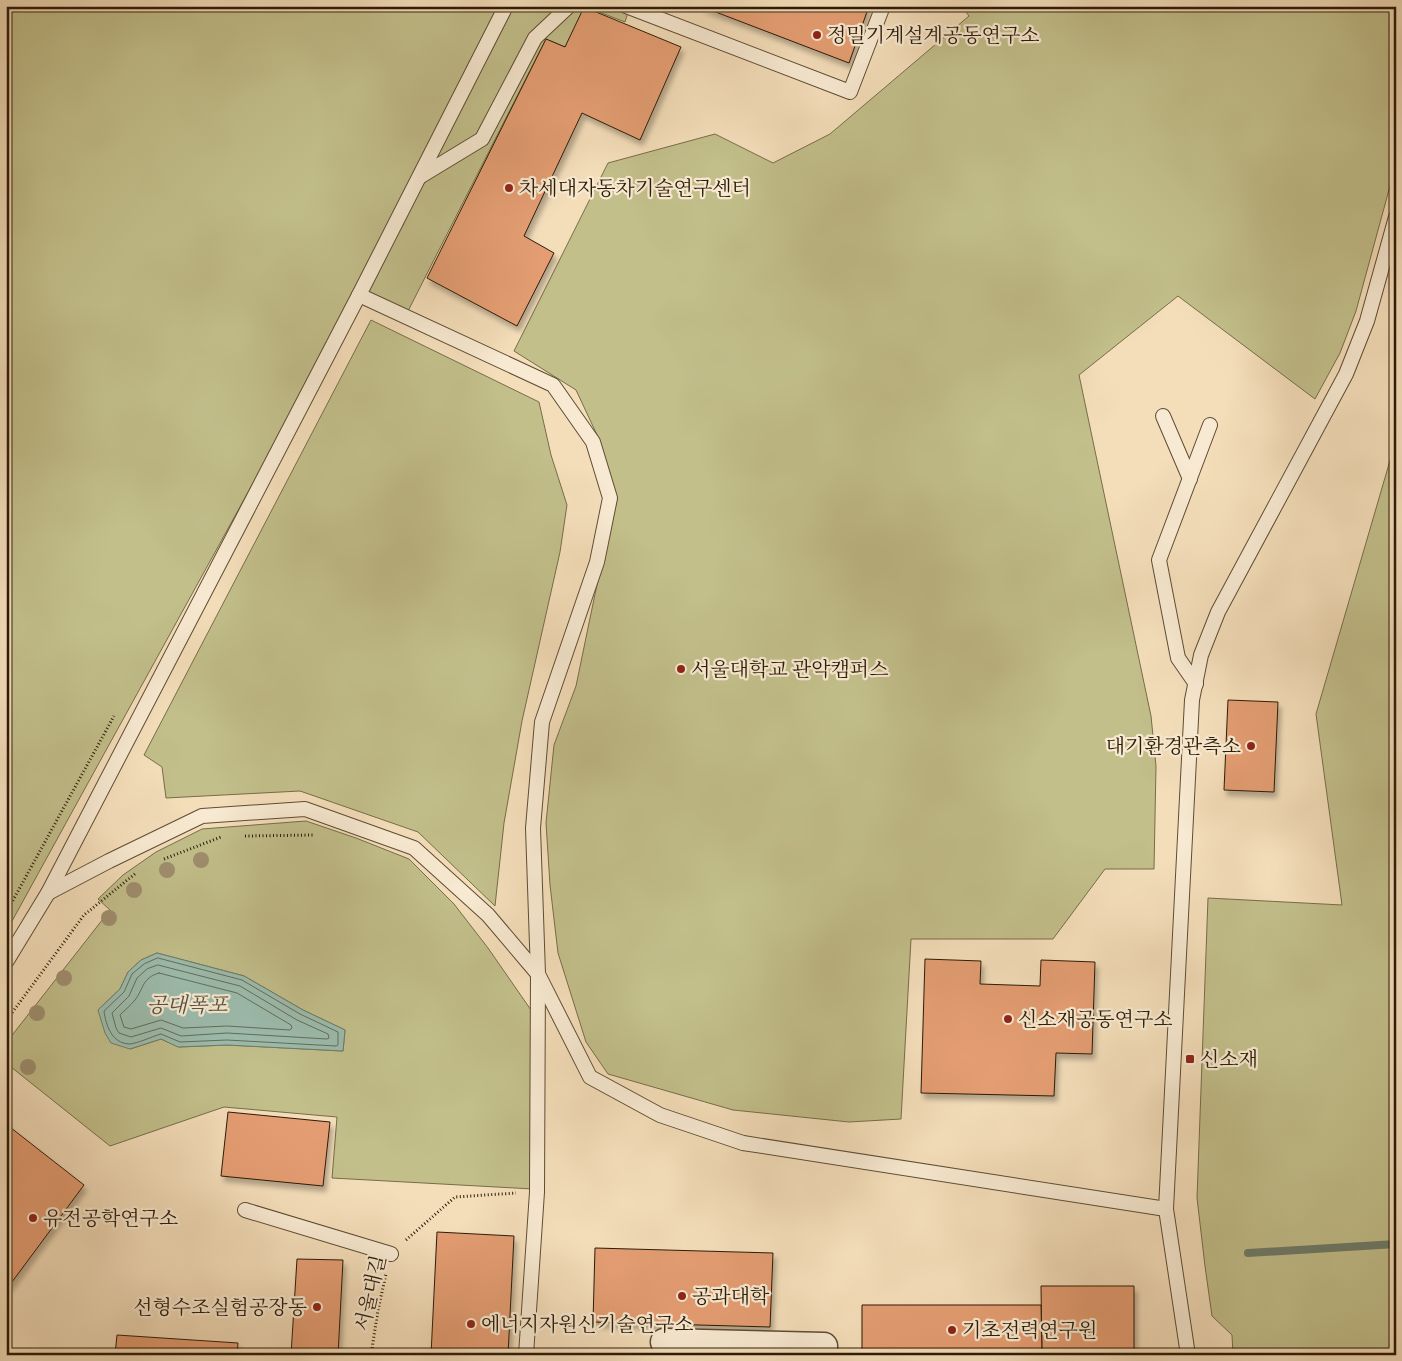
<svg xmlns="http://www.w3.org/2000/svg" width="1402" height="1361" viewBox="0 0 1402 1361" font-family="'IM FELL DW Pica','Noto Serif KR',serif">
	<defs>
		<filter id="shadow"><feDropShadow dx="3" dy="5.5" stdDeviation="2.5" flood-color="#0004"/></filter>
	</defs>
	<rect width="100%" height="100%" fill="#f4deba"/>
	<filter id="stains"><feTurbulence type="fractalNoise" baseFrequency=".004" numOctaves="4"/><feColorMatrix values="0 0 0 0 .2 0 0 0 0 .09 0 0 0 0 .02 0 0 0 .5 -.17"/></filter>
	<radialGradient id="worn" r=".72"><stop offset=".6" stop-color="#630" stop-opacity="0"/><stop offset="1" stop-color="#630" stop-opacity=".3"/></radialGradient>
	<g fill="#c2bf8b" stroke="#776d49" fill-rule="evenodd">
		<polygon points="6,6 630,6 625,22 586,7 565,47 546,39 405,317 359,295 403,225 416,187 6,932"/>
		<polygon points="961,6 1396,6 1396,164 1356,311 1340,353 1315,399 1178,296 1079,375 1151,716 1156,766 1154,869 1105,869 1053,939 911,939 901,1119 849,1122 733,1110 608,1074 586,1042 558,953 550,885 546,823 554,745 576,686 600,570 617,500 598,437 576,390 514,351 608,163 715,134 773,163 830,134 969,16"/>
		<polygon points="371,320 539,402 551,455 567,505 560,552 522,721 504,823 495,906 418,832 300,791 166,798 162,767 144,755"/>
		<polygon points="1396,440 1396,1355 1233,1355 1232,1335 1212,1316 1205,1266 1197,1198 1208,898 1342,905 1316,714"/>
		<path d="M306,821L356,838L409,859L454,904L488,948L531,1010L533,1091V1189L332,1178L337,1117L224,1107L110,1146L6,1063V1043L110,910L98,899L123,875L156,852L202,829ZM157,953L244,976L303,1010L345,1030L343,1051L227,1045L179,1047L161,1039L130,1049L98,1010L120,989L128,972L141,960Z"/>
	</g>
	<polygon fill="#9cbcad" stroke="#6f7c6b" points="157,953 244,976 303,1010 345,1030 343,1051 227,1045 178,1047 161,1039 130,1049 111,1043 105,1033 98,1010 120,989 128,972 141,960"/>
	<g fill="none" stroke-linecap="round" stroke-linejoin="round">
		<g stroke="#646c5a" stroke-width="1">
			<path d="M158,958L242,980L300,1014L338,1032V1045L336,1046L227,1040L180,1042L161,1034C153,1036 137,1044 129,1044C112,1043 106,1026 104,1011L124,992L132,974L144,964Z"/>
			<polygon points="158,965 240,986 297,1020 328,1034 329,1038 327,1039 227,1033 181,1036 161,1028 131,1037 119,1033 116,1028 112,1013 129,996 137,978 147,969"/>
			<path d="M159,973L237,993L291,1025L292,1028L290,1030L227,1026L183,1028L161,1020L131,1029L124,1027L120,1015C125,1010 131,1005 135,1000C144,988 142,978 159,973Z"/>
		</g>
		<polyline stroke="#6f7c6b" stroke-width="8" points="1248,1253 1396,1244"/>
	</g>
	<g fill="#e49d72" stroke="#2c1b07" filter="url(#shadow)">
		<polygon points="700,6 869,6 849,63"/>
		<polygon points="584,7 681,47 640,140 582,113 524,236 554,253 517,326 427,278 546,39 565,47"/>
		<polygon points="1228,700 1278,702 1274,792 1224,790"/>
		<polygon points="925,959 981,961 980,984 1040,986 1041,960 1095,962 1092,1054 1056,1053 1054,1096 921,1093"/>
		<polygon points="228,1112 330,1122 323,1186 221,1176"/>
		<polygon points="6,1124 84,1185 6,1290"/>
		<polygon points="437,1232 514,1236 508,1355 431,1355"/>
		<polygon points="595,1248 773,1253 770,1327 593,1322"/>
		<polygon points="297,1259 343,1260 338,1355 291,1355"/>
		<polygon points="1041,1286 1134,1286 1134,1355 1042,1355"/>
		<polygon points="862,1305 1041,1305 1042,1355 862,1355"/>
		<polygon points="117,1335 238,1343 237,1355 115,1355"/>
	</g>
	<g fill="none" stroke-linecap="round" stroke-linejoin="round">
		<defs>
			<g id="service">
				<polyline points="626,6 850,92 883,6"/>
				<polyline points="421,176 482,139 535,38 569,6"/>
				<polyline points="359,295 553,385 593,442 610,498 597,562 542,722 533,828 538,974 537,1192 526,1355"/>
				<polyline points="1163,416 1190,479"/>
				<polyline points="1196,684 1178,658 1159,560 1210,425"/>
				<polyline points="48,893 109,861 202,816 305,809 414,848 488,915 538,974 590,1077 660,1115 743,1143 1166,1209"/>
				<polyline points="6,962 48,893 359,295 506,6"/>
				<polyline points="245,1210 391,1254"/>
				<polyline points="1188,1355 1166,1209 1192,700 1201,655 1218,612 1346,374 1367,321 1396,217"/>
			</g>
			<polyline id="minor" points="664,1342 824,1346 824,1355"/>
		</defs>
		<use href="#service" stroke="#5e4c34" stroke-width="16"/>
		<use href="#minor" stroke="#5e4c34" stroke-width="29"/>
		<g stroke="#2c1b07" stroke-width="3" stroke-dasharray="1 2.5" stroke-linecap="butt">
			<polyline points="6,242 9,254 6,260"/>
			<polyline points="245,836 314,835"/>
			<polyline points="164,859 221,837"/>
			<polyline points="6,913 114,716"/>
			<polyline points="6,1021 84,915 136,873"/>
			<polyline points="406,1240 455,1197 516,1193"/>
			<polyline points="371,1355 378,1310 386,1274"/>
		</g>
		<use href="#service" stroke="#f8ead2" stroke-width="14"/>
		<use href="#minor" stroke="#f8ead2" stroke-width="26"/>
	</g>
	<g fill="#9f8e6e">
		<circle cx="201" cy="860" r="8"/>
		<circle cx="167" cy="870" r="8"/>
		<circle cx="134" cy="890" r="8"/>
		<circle cx="109" cy="918" r="8"/>
		<circle cx="64" cy="978" r="8"/>
		<circle cx="37" cy="1013" r="8"/>
		<circle cx="28" cy="1067" r="8"/>
	</g>
	<g fill="#8f2418" stroke="#f8ead2" stroke-width="2">
		<circle cx="817" cy="35" r="5"/>
		<circle cx="509" cy="188" r="5"/>
		<circle cx="681" cy="669" r="5"/>
		<circle cx="1251" cy="746" r="5"/>
		<circle cx="1008" cy="1019" r="5"/>
		<rect x="1185" y="1054" width="10" height="10" rx="2.5"/>
		<circle cx="33" cy="1218" r="5"/>
		<circle cx="682" cy="1296" r="5"/>
		<circle cx="317" cy="1307" r="5"/>
		<circle cx="471" cy="1324" r="5"/>
		<circle cx="952" cy="1330" r="5"/>
	</g>
	<g text-anchor="middle" stroke-width="4.5" stroke-linejoin="round" paint-order="stroke">
		<g font-size="20" fill="#2c1b07" stroke="#f8ead2" text-anchor="start">
			<text x="827" y="42">정밀기계설계공동연구소</text>
			<text x="519" y="195">차세대자동차기술연구센터</text>
			<text x="691" y="676">서울대학교 관악캠퍼스</text>
			<text x="1241" y="753" text-anchor="end">대기환경관측소</text>
			<text x="1018" y="1026">신소재공동연구소</text>
			<text x="1200" y="1066">신소재</text>
			<text x="43" y="1225">유전공학연구소</text>
			<text x="692" y="1303">공과대학</text>
			<text x="307" y="1314" text-anchor="end">선형수조실험공장동</text>
			<text x="481" y="1331">에너지자원신기술연구소</text>
			<text x="962" y="1337">기초전력연구원</text>
		</g>
		<g font-size="20" fill="#2c1b07" stroke="#f8ead2">
			<text transform="translate(370 1293) rotate(-77)" y="7">서울대길</text>
		</g>
		<g font-size="21" font-style="italic" fill="#535341" stroke="#f8ead2">
			<text x="187" y="1012">공대폭포</text>
		</g>
	</g>
	<rect width="1402" height="1361" fill="none" stroke="#f4deba" stroke-width="25"/>
	<rect x="8" y="8" width="1387" height="1346" fill="none" stroke="#2c1b07" stroke-width="2.5"/>
	<rect x="12" y="12" width="1377" height="1336" fill="none" stroke="#2c1b07"/>
	<rect width="100%" height="100%" filter="url(#stains)"/>
	<rect width="100%" height="100%" fill="url(#worn)"/>
</svg>
